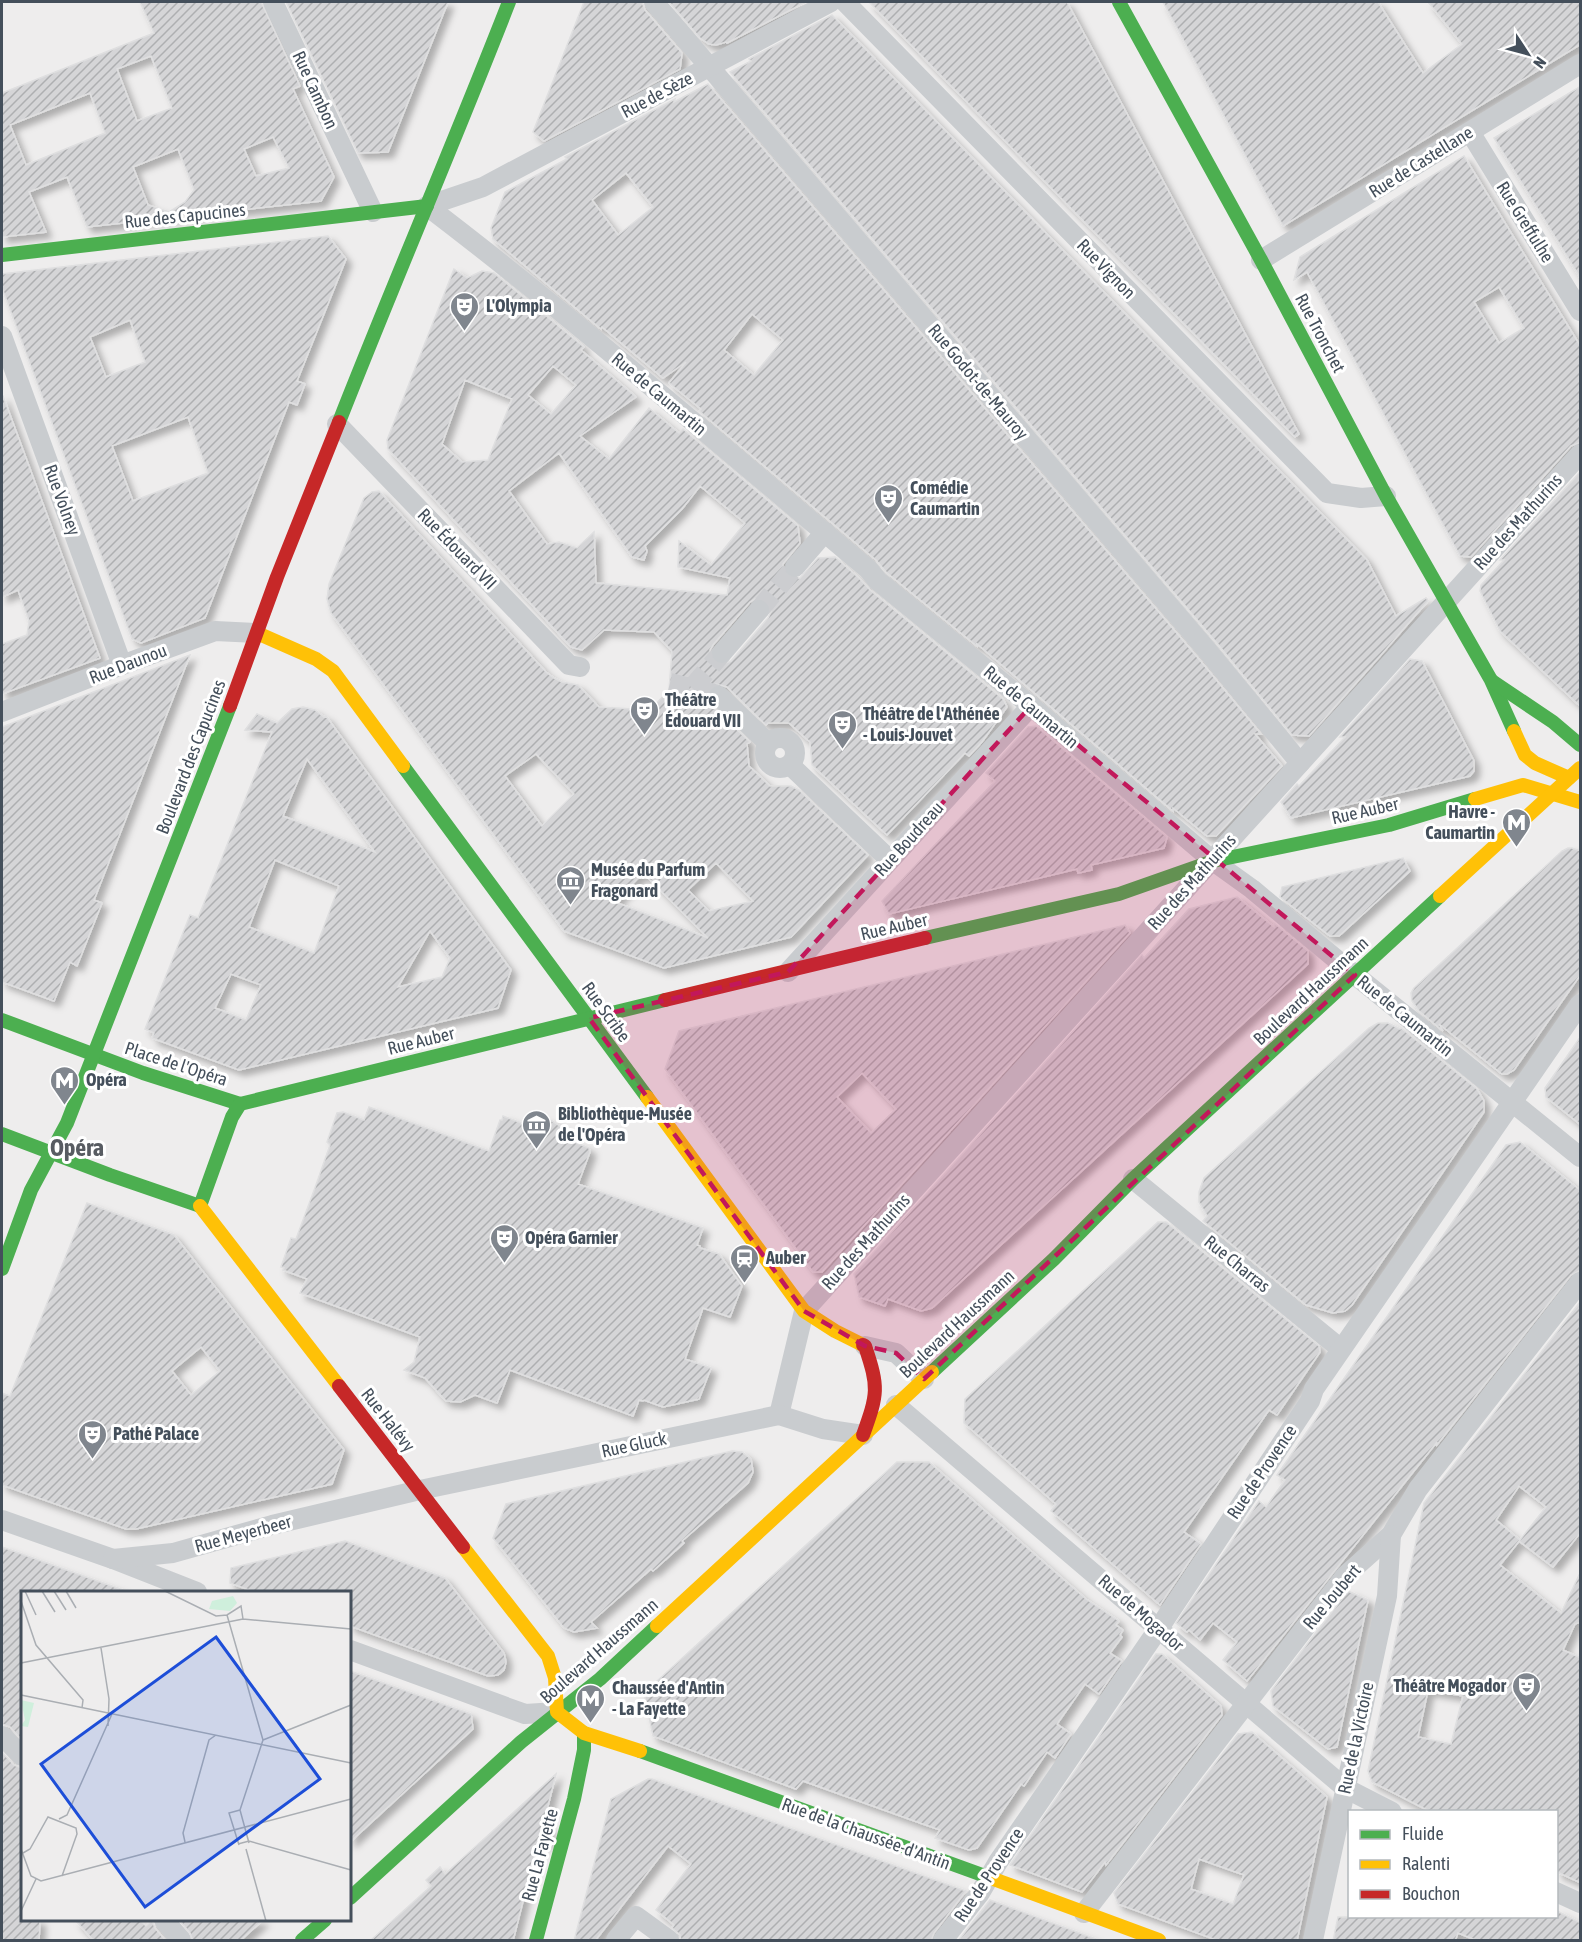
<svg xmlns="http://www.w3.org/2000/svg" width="1582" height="1942" viewBox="0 0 1582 1942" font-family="'Asap Condensed',sans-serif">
	<defs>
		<pattern id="building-hatch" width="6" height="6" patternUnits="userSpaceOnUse" patternTransform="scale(1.5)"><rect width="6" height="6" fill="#d5d5d7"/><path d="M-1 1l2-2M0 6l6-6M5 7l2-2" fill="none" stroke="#aeafb1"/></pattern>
		<filter id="shadow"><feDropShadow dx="5.5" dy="5.5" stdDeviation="3" flood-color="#0004"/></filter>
	</defs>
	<rect width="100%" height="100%" fill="#eeeded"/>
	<g fill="url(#building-hatch)" stroke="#dfdfe0" stroke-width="1.5" fill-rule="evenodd" filter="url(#shadow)">
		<path d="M140,2H261L300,86L293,89L334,177L321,201L87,227L67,177L29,192L46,232L2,237V93L154,33ZM151,56L172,108L137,121L117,69ZM90,93L105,133L26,165L10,125ZM273,137L289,168L256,176L244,149ZM178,149L194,190L185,202L169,212L148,205L133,167Z"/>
		<polygon points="286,2 448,2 388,152 358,153"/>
		<polygon points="584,2 642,2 645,10 682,53 680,69 544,141 533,132"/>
		<polygon points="669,2 806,2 727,43 726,42 716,45 709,44 700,38"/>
		<polygon points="869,2 1067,2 1299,434 1295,437"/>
		<polygon points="1163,2 1378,2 1423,73 1462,44 1428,2 1581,2 1581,44 1283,226"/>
		<polygon points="832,15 1367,560 1396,616 1426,598 1427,599 1428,601 1381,655 1309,736 1292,735 1216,642 730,72 751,61 749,59"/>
		<path d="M708,84L1198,658L1261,734H1255L1282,766L1216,836H1207L1173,808V811L976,643L978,647L886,572L876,560L699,411L701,409L669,383L686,362L663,378L602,327L601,329L493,239L491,228L505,192L567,159L565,157L675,99L674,102ZM626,173L653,207L618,235L592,200ZM752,314L783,340L754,375L724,350Z"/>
		<polygon points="1581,86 1581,279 1494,138"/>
		<path d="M1464,156L1581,347V442L1571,446L1471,557L1460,556L1307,272L1294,280L1300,257ZM1499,287L1524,328L1499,343L1474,302Z"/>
		<path d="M328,236L346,259L297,381L305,384L297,405L289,402L205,618L141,643L132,639L2,288V274ZM130,320L145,362L106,377L90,337ZM188,417L208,473L133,501L112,446Z"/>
		<path d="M454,269L467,278L482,271L494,273L584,347L581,350L636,397L580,436L609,459L649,408L679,433L683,429L798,526L800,543L783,564L784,572L788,576L793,579L800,578L818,558L835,557L859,578L870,590L1003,699L1007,707L982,742L969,756L965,753L887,835L812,765L810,742L789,723H768L766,725L727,687L716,684L710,688L707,694L710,704L750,742L747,744L749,766L770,786H791L799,790L868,855L791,937L664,968L564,931L331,613L327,599L329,584L364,498L372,492L379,491L546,672L554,678L562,682L578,685L599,707L650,710L669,690L672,651L654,632L604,630L582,650L571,647L388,449L387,440ZM553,366L576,385L551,414L528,395ZM465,380L512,399L488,460L462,462L442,444ZM559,453L632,557L644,560L647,551L645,546L682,509L700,486L745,523L711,565L679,541L678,567L730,578L727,595L596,583L594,532L577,548L559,542L547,544L509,491ZM761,598L766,601L770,606L771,612L768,618L731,661L720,665L715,662L711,656L710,650L713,645L750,602L755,599ZM536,754L574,794L542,826L505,776ZM716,863L753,901L709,911L688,890ZM643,873L708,938L615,902Z"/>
		<polygon points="2,396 3,396 19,439 100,658 2,694 2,644 27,635 29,621 18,590 2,597"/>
		<polygon points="1581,471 1581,707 1500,631 1480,591 1481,585 1504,560 1500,560"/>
		<polygon points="190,655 94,900 102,903 77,966 70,962 54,1001 2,982 2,727"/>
		<polygon points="1410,659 1422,661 1474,761 1474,771 1470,776 1291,818 1281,802 1297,784 1299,786 1345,737 1340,737"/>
		<path d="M303,707L315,710L324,717L326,716L511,970L498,1008L239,1070L152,1038L154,1033L145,1029L190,915L198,918L272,732L245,730L257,714L277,723L292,709ZM307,759L375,852L283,816ZM275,860L339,886L314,953L249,927ZM430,931L450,958L442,977L398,987ZM231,974L261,985L246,1020L215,1008Z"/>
		<polygon points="1036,726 1167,837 1164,848 1091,865 1092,870 1078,873 1077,869 889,914 882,901 995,781 986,773 1028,727"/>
		<polygon points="1568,848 1572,848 1581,851 1581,974 1514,1070 1507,1074 1502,1074 1439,1024 1443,1031 1419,1011 1412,1001 1411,993 1414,988 1562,851"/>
		<polygon points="1403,858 1410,871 1339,936 1330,936 1280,897 1282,887"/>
		<polygon points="1237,897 1274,927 1274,923 1308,951 1308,964 932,1308 921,1311 888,1299 885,1306 859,1297 854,1274 1142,955 1144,958 1189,909"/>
		<path d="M1125,925L1130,933L822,1272H813L665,1069L679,1031ZM862,1073L896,1109L871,1133L837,1097Z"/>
		<polygon points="1378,1023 1388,1023 1400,1029 1401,1028 1477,1089 1484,1101 1484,1112 1352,1305 1345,1311 1333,1313 1306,1305 1203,1221 1207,1216 1199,1202 1199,1192 1204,1178 1369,1028"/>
		<polygon points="1581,1036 1581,1125 1546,1097 1545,1088"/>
		<polygon points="369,1107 489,1151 500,1120 502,1120 503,1116 524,1124 537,1119 549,1119 560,1126 569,1140 589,1148 590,1152 578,1184 703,1228 697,1245 700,1246 700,1248 719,1254 742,1286 730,1317 703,1308 685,1359 711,1368 699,1399 663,1407 644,1400 643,1401 639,1400 633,1416 510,1370 497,1403 475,1395 460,1402 446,1401 425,1378 404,1370 414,1362 420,1337 300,1293 307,1279 283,1270 284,1268 281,1267 291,1238 296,1239 316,1185 330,1145 327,1142 337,1113 343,1112 364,1120"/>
		<polygon points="1520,1142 1581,1191 1581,1270 1571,1275 1436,1446 1437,1442 1247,1681 1223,1660 1237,1642 1213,1623 1200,1640 1189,1630 1187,1632 1176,1623 1259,1501 1266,1507 1285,1480 1277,1475 1506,1145"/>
		<path d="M87,1203L174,1235L344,1450L332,1484L136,1529H126L2,1485V1393L10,1396ZM201,1347L220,1371L191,1395L172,1371Z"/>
		<polygon points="1158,1222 1166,1222 1319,1346 1320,1352 1277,1415 1269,1410 1184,1532 1201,1544 1160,1605 1051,1511 1056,1504 964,1423 965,1399"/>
		<path d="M1581,1301V1532L1553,1567L1519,1541L1546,1507L1519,1486L1496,1520L1520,1540L1500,1565L1561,1613L1581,1571V1622L1575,1624L1563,1650L1581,1658V1883L1557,1872V1812H1431L1372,1782L1368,1771L1424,1503ZM1428,1690L1463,1696L1451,1744L1418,1737Z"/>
		<polygon points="732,1451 742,1452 751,1459 753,1472 748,1483 682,1541 684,1543 653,1571 651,1569 591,1622 597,1628 574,1632 564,1628 493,1538 506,1504"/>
		<polygon points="897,1462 929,1462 1086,1599 1119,1621 1116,1625 1123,1630 1120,1635 1122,1637 1110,1653 1122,1661 1099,1694 1085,1684 1057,1724 1071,1734 1055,1758 1047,1752 1024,1786 1021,1784 977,1848 969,1850 935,1838 940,1830 920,1823 803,1781 796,1789 653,1736 644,1693"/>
		<polygon points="345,1541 445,1578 504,1653 506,1662 504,1670 498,1675 488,1676 350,1626 350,1593 257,1593 230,1583 231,1568"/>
		<polygon points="2,1547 123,1590 122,1593 22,1593 22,1740 10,1727 2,1724"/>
		<polygon points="1348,1591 1368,1600 1337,1747 1328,1749 1273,1706 1271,1691"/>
		<polygon points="1156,1654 1162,1654 1221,1706 1222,1715 1106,1865 1105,1862 1082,1892 1010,1865"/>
		<polygon points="350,1671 471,1714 473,1729 350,1842"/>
		<path d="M1252,1732L1327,1797L1297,1941H1219L1118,1904L1114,1893L1238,1734ZM1199,1859L1244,1875L1233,1904L1191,1889Z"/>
		<polygon points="2,1752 14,1765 22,1768 22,1920 40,1920 39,1941 2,1941"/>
		<polygon points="556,1774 544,1822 550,1828 546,1844 538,1842 513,1941 370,1941 431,1886 426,1880 440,1867 445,1874"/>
		<polygon points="648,1779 652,1779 966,1891 934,1933 931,1941 681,1941 680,1935 672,1928 674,1925 656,1910 691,1864 668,1846 595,1941 574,1941 611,1799"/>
		<polygon points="990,1900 1096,1939 1096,1941 958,1941"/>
		<polygon points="1557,1911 1581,1923 1581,1941 1478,1941 1458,1933 1455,1941 1333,1941 1338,1917 1557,1917"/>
		<polygon points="75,1920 140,1920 146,1926 152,1920 155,1928 166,1941 94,1941"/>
		<polygon points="179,1920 263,1920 240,1941 193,1941 190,1933"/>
	</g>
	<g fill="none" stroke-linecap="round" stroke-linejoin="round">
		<g stroke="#cccdd0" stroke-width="20" stroke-dasharray="20 10" stroke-linecap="butt">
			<polyline points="759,610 795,567"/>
			<polyline points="670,683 718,695"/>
			<polyline points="692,688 722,653"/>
		</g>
		<g stroke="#c9cccf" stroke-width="20">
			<polyline points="273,2 373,212"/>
			<polyline points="654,2 1207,650 1300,763"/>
			<polyline points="845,2 1327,493 1361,498 1386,496"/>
			<polyline points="1470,132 1580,311"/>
			<path d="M427,206C578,321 722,447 868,569L878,581L1031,706L1213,861L1252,889L1355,975L1580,1157"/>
			<polyline points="427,206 483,187 831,2"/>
			<polyline points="1261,260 1580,64"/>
			<polyline points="2,336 122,665"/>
			<polyline points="337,424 569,665 580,667"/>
			<polyline points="795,567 825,532"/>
			<polyline points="722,653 759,610"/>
			<polyline points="719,696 768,743"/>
			<polyline points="2,712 122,665 215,631 257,633"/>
			<circle cx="780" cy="753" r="15"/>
			<polyline points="790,765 890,860"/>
			<polyline points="788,972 1031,706"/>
			<polyline points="1133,1179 1341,1349"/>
			<polyline points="865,1346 896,1353 924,1379"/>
			<polyline points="896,1405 1345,1788 1392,1812"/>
			<polyline points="779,1415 804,1311 1580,454"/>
			<polyline points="2,1520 113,1559 197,1592"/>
			<polyline points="113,1559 173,1553 272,1525 420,1490 779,1415 823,1429 863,1435"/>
			<polyline points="350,1650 525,1714 557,1712"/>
			<polyline points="2,1736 22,1756"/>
			<polyline points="1556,1892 1580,1903"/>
			<polyline points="1084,1913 1345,1576 1391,1535 1418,1489 1580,1282"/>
			<polyline points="164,1920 181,1940"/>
			<polyline points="616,1940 636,1916 669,1940"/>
			<polyline points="943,1940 980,1893 998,1862 1159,1628 1310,1401 1314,1389 1580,1004"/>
			<polyline points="1313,1940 1387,1596 1391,1535"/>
		</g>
		<g stroke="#4caf50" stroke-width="14">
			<polyline points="1119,2 1261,260 1386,496 1491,680 1514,731"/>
			<polyline points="2,255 427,206"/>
			<path d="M339,422C394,282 454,143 509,2"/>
			<polyline points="1492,681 1553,722 1580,745"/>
			<polyline points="403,766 647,1097"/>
			<polyline points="925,938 1119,894 1213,861 1389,825 1475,799"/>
			<polyline points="2,1020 143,1073 240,1104"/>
			<polyline points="240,1104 665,1000"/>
			<polyline points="2,1134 110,1175 200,1206"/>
			<polyline points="200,1206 232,1117 240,1104"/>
			<polyline points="2,1269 31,1190 67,1123 230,706"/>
			<polyline points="932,1372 1054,1259 1133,1179 1440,896"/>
			<polyline points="640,1751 988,1877"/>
			<polyline points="350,1898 521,1742 600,1679 657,1626"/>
			<polyline points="302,1940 325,1920"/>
			<polyline points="536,1940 574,1799 584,1750 584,1733"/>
		</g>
		<g stroke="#ffc107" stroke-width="14">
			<polyline points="257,633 316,659 333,671 403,766"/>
			<polyline points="1514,731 1525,755 1535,763 1569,778"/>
			<polyline points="1475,799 1523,785 1580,802"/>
			<polyline points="1440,896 1580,768"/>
			<polyline points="647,1097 804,1311 835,1331 863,1345"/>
			<polyline points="200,1206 339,1386"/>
			<polyline points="463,1547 548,1656 555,1678 557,1712 584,1733 640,1751"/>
			<polyline points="657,1626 932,1372"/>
			<polyline points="988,1877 1159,1940"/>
		</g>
		<g stroke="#c62828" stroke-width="14">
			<polyline points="230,706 277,577 339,422"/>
			<polyline points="665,1000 925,938"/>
			<path d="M863,1345L865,1346C879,1388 878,1393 863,1435"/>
			<polyline points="339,1386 463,1547"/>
		</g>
	</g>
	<path fill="#c2185b" fill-opacity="0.2" stroke="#c2185b" stroke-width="4.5" stroke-dasharray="12 8" stroke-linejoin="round" d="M1031,706L1355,975L924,1379L896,1353L865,1346L804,1311L589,1018L788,972Z"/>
	<defs>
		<symbol id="theatre-pin" viewBox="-11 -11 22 30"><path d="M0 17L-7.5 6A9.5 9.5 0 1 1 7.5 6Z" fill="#80868e" stroke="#fff"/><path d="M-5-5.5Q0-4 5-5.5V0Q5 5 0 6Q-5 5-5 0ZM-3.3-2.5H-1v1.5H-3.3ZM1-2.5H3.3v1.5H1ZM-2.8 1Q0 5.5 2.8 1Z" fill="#fff"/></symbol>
		<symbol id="metro-pin" viewBox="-11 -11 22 30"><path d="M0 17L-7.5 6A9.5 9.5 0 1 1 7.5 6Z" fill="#80868e" stroke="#fff"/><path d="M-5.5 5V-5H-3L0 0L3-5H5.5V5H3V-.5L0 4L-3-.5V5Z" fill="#fff"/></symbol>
		<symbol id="museum-pin" viewBox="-11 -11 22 30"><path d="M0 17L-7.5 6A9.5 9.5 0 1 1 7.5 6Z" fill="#80868e" stroke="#fff"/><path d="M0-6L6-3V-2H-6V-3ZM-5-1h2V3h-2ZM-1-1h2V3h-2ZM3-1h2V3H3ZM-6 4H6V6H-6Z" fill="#fff"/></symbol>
		<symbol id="station-pin" viewBox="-11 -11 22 30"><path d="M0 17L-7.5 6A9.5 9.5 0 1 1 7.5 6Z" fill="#80868e" stroke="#fff"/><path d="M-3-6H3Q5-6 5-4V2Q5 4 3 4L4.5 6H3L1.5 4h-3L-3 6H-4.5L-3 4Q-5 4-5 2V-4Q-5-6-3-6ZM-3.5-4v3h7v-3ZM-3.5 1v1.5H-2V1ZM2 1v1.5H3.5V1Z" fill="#fff"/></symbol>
	</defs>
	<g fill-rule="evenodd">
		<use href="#theatre-pin" x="448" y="290" width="33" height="45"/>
		<use href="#theatre-pin" x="872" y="482" width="33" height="45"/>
		<use href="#theatre-pin" x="628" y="694" width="33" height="45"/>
		<use href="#theatre-pin" x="826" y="708" width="33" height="45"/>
		<use href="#metro-pin" x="1500" y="806" width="33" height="45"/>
		<use href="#museum-pin" x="554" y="864" width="33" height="45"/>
		<use href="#metro-pin" x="48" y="1064" width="33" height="45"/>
		<use href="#museum-pin" x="520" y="1108" width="33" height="45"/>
		<use href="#theatre-pin" x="488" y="1222" width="33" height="45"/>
		<use href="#station-pin" x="728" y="1242" width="33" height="45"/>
		<use href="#theatre-pin" x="76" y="1418" width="33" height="45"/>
		<use href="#theatre-pin" x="1510" y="1670" width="33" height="45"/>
		<use href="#metro-pin" x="574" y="1682" width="33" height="45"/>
	</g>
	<g text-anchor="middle" stroke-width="6" stroke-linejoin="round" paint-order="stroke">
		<g font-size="18" fill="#444f5b" stroke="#fff">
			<text transform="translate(315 90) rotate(65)" y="6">Rue Cambon</text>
			<text transform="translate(657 95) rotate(-28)" y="6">Rue de Sèze</text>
			<text transform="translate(1421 162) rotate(-32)" y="6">Rue de Castellane</text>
			<text transform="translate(185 216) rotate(-6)" y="6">Rue des Capucines</text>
			<text transform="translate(1525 222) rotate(58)" y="6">Rue Greffulhe</text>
			<text transform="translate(1106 269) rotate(46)" y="6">Rue Vignon</text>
			<text transform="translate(1320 333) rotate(62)" y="6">Rue Tronchet</text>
			<text transform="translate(978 382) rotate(50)" y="6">Rue Godot-de-Mauroy</text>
			<text transform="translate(659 394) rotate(40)" y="6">Rue de Caumartin</text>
			<text transform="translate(62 500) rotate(70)" y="6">Rue Volney</text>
			<text transform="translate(1518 522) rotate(-48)" y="6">Rue des Mathurins</text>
			<text transform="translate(457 549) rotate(46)" y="6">Rue Édouard VII</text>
			<text transform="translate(128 664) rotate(-21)" y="6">Rue Daunou</text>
			<text transform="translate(1031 707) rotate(40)" y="6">Rue de Caumartin</text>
			<text transform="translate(191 757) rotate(-69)" y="6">Boulevard des Capucines</text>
			<text transform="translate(1365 811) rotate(-13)" y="6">Rue Auber</text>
			<text transform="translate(909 839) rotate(-48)" y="6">Rue Boudreau</text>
			<text transform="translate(1192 882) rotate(-48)" y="6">Rue des Mathurins</text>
			<text transform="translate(894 927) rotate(-13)" y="6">Rue Auber</text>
			<text transform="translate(1311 991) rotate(-43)" y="6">Boulevard Haussmann</text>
			<text transform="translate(606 1012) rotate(54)" y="6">Rue Scribe</text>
			<text transform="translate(1405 1016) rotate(39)" y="6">Rue de Caumartin</text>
			<text transform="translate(421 1041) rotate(-14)" y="6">Rue Auber</text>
			<text transform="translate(176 1064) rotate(18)" y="6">Place de l'Opéra</text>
			<text transform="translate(866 1242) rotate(-48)" y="6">Rue des Mathurins</text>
			<text transform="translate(1237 1264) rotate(39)" y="6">Rue Charras</text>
			<text transform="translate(957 1324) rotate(-43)" y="6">Boulevard Haussmann</text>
			<text transform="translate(388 1420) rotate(52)" y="6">Rue Halévy</text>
			<text transform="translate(634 1445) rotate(-12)" y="6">Rue Gluck</text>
			<text transform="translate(1262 1472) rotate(-56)" y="6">Rue de Provence</text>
			<text transform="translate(243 1534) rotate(-15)" y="6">Rue Meyerbeer</text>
			<text transform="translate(1332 1597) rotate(-50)" y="6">Rue Joubert</text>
			<text transform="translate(1141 1613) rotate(41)" y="6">Rue de Mogador</text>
			<text transform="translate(599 1651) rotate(-41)" y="6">Boulevard Haussmann</text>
			<text transform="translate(1356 1738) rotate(-78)" y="6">Rue de la Victoire</text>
			<text transform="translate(866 1834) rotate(20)" y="6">Rue de la Chaussée-d'Antin</text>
			<text transform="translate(540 1855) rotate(-75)" y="6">Rue La Fayette</text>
			<text transform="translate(989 1875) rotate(-56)" y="6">Rue de Provence</text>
		</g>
		<g font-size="18" font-weight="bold" fill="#444f5b" stroke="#fff" text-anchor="start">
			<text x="486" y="312">L'Olympia</text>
			<text x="910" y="494">Comédie<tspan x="910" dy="21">Caumartin</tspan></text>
			<text x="665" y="706">Théâtre<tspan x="665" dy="21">Édouard VII</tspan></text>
			<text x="863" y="720">Théâtre de l'Athénée<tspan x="863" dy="21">- Louis-Jouvet</tspan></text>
			<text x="1495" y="818" text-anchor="end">Havre -<tspan x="1495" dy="21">Caumartin</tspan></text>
			<text x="591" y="876">Musée du Parfum<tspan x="591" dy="21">Fragonard</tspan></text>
			<text x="86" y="1086">Opéra</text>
			<text x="558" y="1120">Bibliothèque-Musée<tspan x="558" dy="21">de l'Opéra</tspan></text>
			<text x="525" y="1244">Opéra Garnier</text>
			<text x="766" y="1264">Auber</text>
			<text x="113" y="1440">Pathé Palace</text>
			<text x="1506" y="1692" text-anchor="end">Théâtre Mogador</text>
			<text x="612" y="1694">Chaussée d'Antin<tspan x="612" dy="21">- La Fayette</tspan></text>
		</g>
		<g font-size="24" font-weight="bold" fill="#585c62" stroke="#fff">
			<text x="77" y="1156">Opéra</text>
		</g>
	</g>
	<g transform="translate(21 1591)">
		<rect width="330" height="330" fill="#eeeded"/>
		<path d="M212,5L216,12L209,20L188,18L191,10ZM0,109L13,112L7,136L0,135L4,129Z" fill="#cfefdc"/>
		<path fill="none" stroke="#aaaeb3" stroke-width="1.5" d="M4,0L15,24M21,0L34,21M33,0L45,19M45,0L55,17M144,0L195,25L206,24L220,15L222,28M0,10L15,54L62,109L61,117M206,24L242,149L219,219M80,57L88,108L87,135M0,72L222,28L330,38M0,104L330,172M242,149L330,114M219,219L228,252M38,228L46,224L91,123M164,251L162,242L188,149L195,144M217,253L228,250L330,279M218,254L208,222L219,219M0,258L10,285L20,290L330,208M225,258L245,330M2,262L9,258L27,226L55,237L56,243L41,285M0,320L15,288"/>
		<path fill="#1d4ed8" fill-opacity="0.15" stroke="#1d4ed8" stroke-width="3" d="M195,46L299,188L124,316L20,173Z"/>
		<rect width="330" height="330" fill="none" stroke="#444f5b" stroke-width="3"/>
	</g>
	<rect width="1582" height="1942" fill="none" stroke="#444f5b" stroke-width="6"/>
	<rect x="1348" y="1810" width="210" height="108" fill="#ffffff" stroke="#b4b9bd" stroke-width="1.5"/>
	<rect x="1360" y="1830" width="30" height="9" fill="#4caf50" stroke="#b4b9bd" stroke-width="1.5"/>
	<text x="1402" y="1840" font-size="18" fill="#444f5b">Fluide</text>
	<rect x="1360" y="1860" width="30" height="9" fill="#ffc107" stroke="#b4b9bd" stroke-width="1.5"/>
	<text x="1402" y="1870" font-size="18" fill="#444f5b">Ralenti</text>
	<rect x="1360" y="1890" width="30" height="9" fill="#c62828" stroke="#b4b9bd" stroke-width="1.5"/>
	<text x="1402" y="1900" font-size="18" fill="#444f5b">Bouchon</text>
	<g transform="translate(1528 54) rotate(126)" stroke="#ffffff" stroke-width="4.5" paint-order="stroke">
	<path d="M0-4.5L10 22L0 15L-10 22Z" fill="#444f5b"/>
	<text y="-9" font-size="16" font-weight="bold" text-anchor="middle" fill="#444f5b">N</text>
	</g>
</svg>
